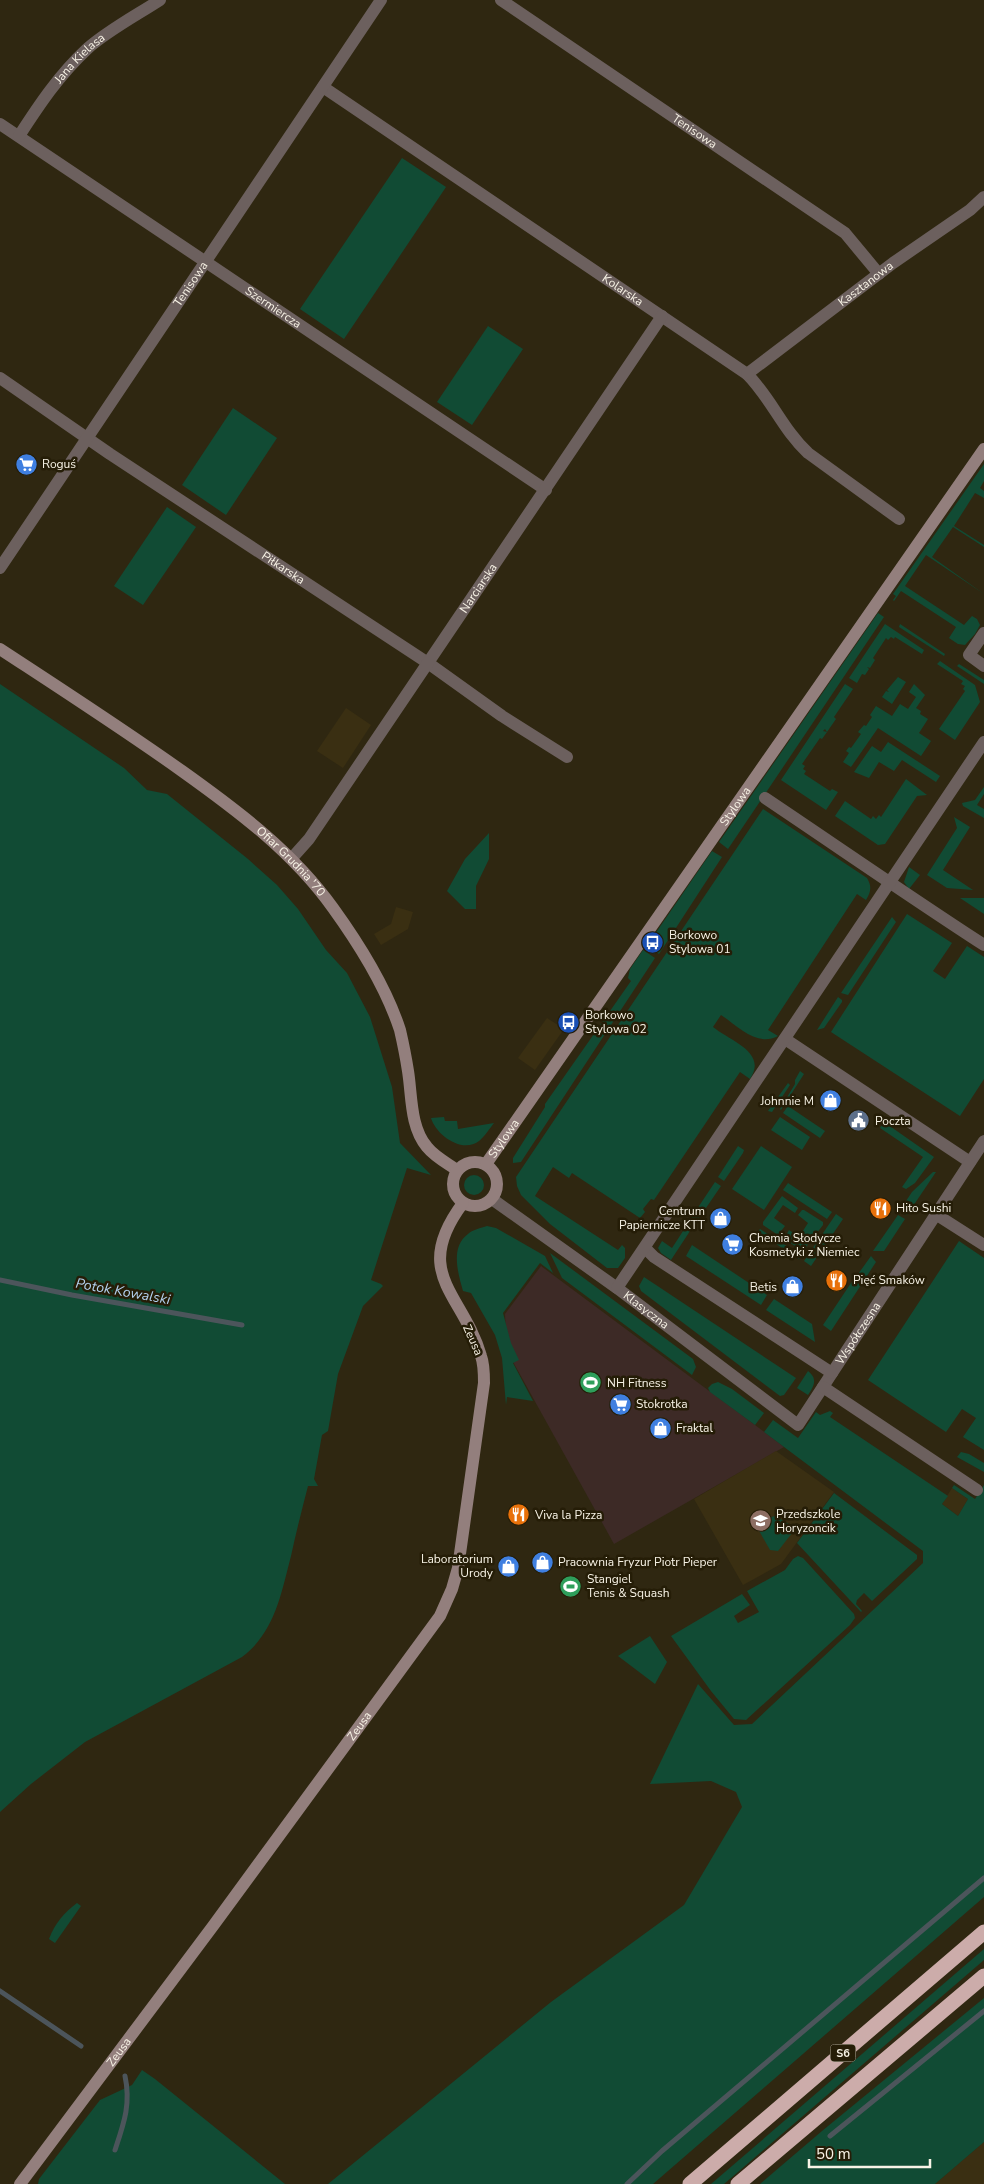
<svg xmlns="http://www.w3.org/2000/svg" width="984" height="2184" viewBox="0 0 984 2184" font-family="'Nunito Sans',sans-serif">
	<rect width="100%" height="100%" fill="#2f2711"/>
	<polygon fill="#3d2a26" points="541,1266 755,1425 784,1447 614,1544 507,1351 505,1314"/>
	<g fill="#3a2f12">
		<polygon points="346,708 371,725 343,768 317,751"/>
		<polygon points="396,907 413,912 408,929 381,945 374,934 391,924"/>
		<polygon points="547,1018 564,1029 535,1070 518,1058"/>
		<polygon points="776,1451 834,1492 781,1564 743,1585 694,1499"/>
		<polygon points="952,1488 968,1499 958,1516 942,1504"/>
		<polygon points="984,2142 984,2184 935,2184 957,2165"/>
	</g>
	<g fill="#114b34">
		<polygon points="402,158 446,187 344,339 300,309"/>
		<polygon points="488,326 523,349 472,425 437,402"/>
		<polygon points="233,408 277,438 226,515 182,485"/>
		<polygon points="984,464 984,481 980,488 984,491 984,498 975,493 954,526 984,545 984,547 953,527 932,557 984,594 926,555 905,586 964,625 972,616 977,619 980,625 975,634 965,645 958,644 949,638 956,627 901,591 894,601 893,600 896,596 893,594"/>
		<polygon points="167,507 196,527 143,605 114,586"/>
		<polygon points="878,613 884,617 728,849 719,842"/>
		<polygon points="885,624 924,650 922,654 895,637 894,639 891,637 888,640 886,638 873,658 875,660 870,668 867,667 869,669 865,675 862,674 857,683 849,678"/>
		<polygon points="900,624 945,654 944,656 899,627"/>
		<polygon points="940,661 975,685 980,702 955,740 939,729 965,691 963,689 965,686 961,684 963,681 937,664"/>
		<polygon points="959,664 984,680 984,684 957,666"/>
		<polygon points="898,677 906,682 892,704 882,697 886,691 889,692 887,690"/>
		<path d="M0,684L124,768L147,790L167,794L248,859L277,885L298,909L326,950L347,973L370,1017L392,1087L400,1143L431,1175L407,1168L371,1280L381,1284L383,1286L363,1306L338,1374L328,1431L322,1435L314,1479L318,1486H308C302,1509 296,1533 291,1556C281,1594 275,1632 242,1657L85,1742L31,1784L0,1812Z"/>
		<polygon points="845,684 853,689 834,717 836,719 827,732 825,729 823,731 827,732 822,739 820,738 802,764 805,766 803,769 806,771 804,774 830,791 832,789 838,792 826,810 781,780"/>
		<polygon points="914,684 925,695 916,708 921,711 920,714 928,719 919,733 931,741 921,756 878,728 851,767 843,762 849,753 846,751 849,747 851,748 861,734 858,732 864,725 866,726 872,717 870,715 876,706 892,716 900,704 908,709 916,697 909,692"/>
		<polygon points="888,742 940,776 936,782 902,760 894,771 879,762 869,778 854,772 872,746 881,752"/>
		<polygon points="906,779 927,795 917,796 885,844 878,845 835,816 845,801 871,819 873,816 876,819 879,815 881,817"/>
		<polygon points="984,787 984,794 977,805 984,809 984,818 963,806 962,803 975,800"/>
		<path d="M763,809L867,878C872,886 871,892 866,900L857,894L768,1030L778,1036C757,1047 739,1027 721,1015L713,1027C730,1041 768,1052 750,1079L740,1072L654,1200L651,1199L643,1209L645,1212L640,1218L572,1173L569,1178L553,1167L535,1196L618,1250L622,1245L625,1248V1258L618,1268H607L550,1224L521,1195L517,1186L516,1177Z"/>
		<polygon points="954,817 970,827 943,870 973,890 947,888 927,875 957,828"/>
		<polygon points="489,833 489,859 476,886 476,909 465,909 447,891 465,859"/>
		<polygon points="712,851 722,857 659,954 652,949 660,938 655,934"/>
		<polygon points="909,867 920,875 909,889 904,882"/>
		<polygon points="960,898 984,898 984,914"/>
		<polygon points="907,914 952,943 933,971 945,979 967,946 984,957 984,1079 960,1116 831,1032"/>
		<polygon points="892,917 896,922 848,995 841,993"/>
		<polygon points="643,950 655,958 521,1162 513,1163 513,1158 545,1107 545,1104 631,981 628,978 630,969"/>
		<polygon points="838,997 842,1000 842,1002 824,1028 817,1030"/>
		<polygon points="800,1071 804,1074 781,1110 780,1109 795,1084 795,1080"/>
		<polygon points="788,1083 790,1085 772,1112 768,1111"/>
		<polygon points="788,1106 825,1131 820,1138 783,1113"/>
		<path d="M444,1117L445,1121H457L458,1129L494,1123C490,1128 485,1136 479,1141C462,1154 436,1135 431,1118Z"/>
		<polygon points="780,1117 810,1137 802,1150 771,1130"/>
		<polygon points="884,1122 934,1157 915,1183 906,1189 902,1187 923,1157 880,1128"/>
		<polygon points="738,1146 744,1150 743,1153 724,1181 718,1177"/>
		<polygon points="761,1146 792,1167 764,1210 732,1189"/>
		<polygon points="933,1172 936,1172 907,1215 900,1210 912,1192"/>
		<circle cx="474" cy="1185" r="10"/>
		<polygon points="715,1182 721,1186 695,1224 689,1221"/>
		<polygon points="788,1183 832,1212 827,1219 783,1190"/>
		<polygon points="782,1196 798,1208 795,1213 783,1205 774,1218 785,1226 778,1235 763,1225 763,1222"/>
		<polygon points="802,1210 804,1210 823,1222 823,1225 803,1251 784,1239 789,1230 799,1237 808,1223 798,1215"/>
		<polygon points="836,1214 843,1219 811,1266 804,1261"/>
		<polygon points="898,1215 905,1219 884,1251 873,1251"/>
		<path d="M487,1226L496,1228L545,1256L553,1273L540,1263L503,1313L511,1343L519,1360L513,1363L533,1401L507,1397L506,1405L502,1358L495,1335L471,1293L463,1291C458,1273 450,1247 468,1234C472,1230 481,1228 487,1226Z"/>
		<polygon points="685,1228 690,1231 671,1260 661,1253 658,1248 662,1241 672,1248"/>
		<polygon points="760,1229 801,1255 799,1259 758,1232"/>
		<polygon points="959,1241 984,1258 984,1450 963,1437 976,1418 962,1409 946,1432 868,1380"/>
		<polygon points="692,1245 767,1295 761,1305 686,1256"/>
		<polygon points="550,1253 693,1359 696,1367 692,1375 562,1278"/>
		<polygon points="871,1256 876,1262 863,1282 856,1277"/>
		<polygon points="644,1277 796,1378 784,1395 780,1396 641,1291 639,1286"/>
		<polygon points="853,1280 861,1285 831,1331 823,1325"/>
		<polygon points="774,1299 812,1324 815,1342 766,1310"/>
		<path d="M808,1371C818,1379 814,1386 808,1395L797,1388Z"/>
		<polygon points="718,1382 732,1389 764,1413 755,1425 710,1392 708,1388 712,1384"/>
		<polygon points="830,1411 833,1413 830,1417 948,1496 942,1504 958,1516 968,1499 952,1488 954,1485 975,1499 984,1485 984,1897 653,2184 328,2184 551,2002 684,1905 742,1807 736,1792 711,1781 650,1784 698,1684 734,1725 752,1724 923,1563 923,1551 764,1432 773,1420 798,1438 816,1412 820,1415"/>
		<polygon points="961,1452 969,1454 984,1463 984,1472 957,1457"/>
		<polygon points="834,1493 917,1555 917,1559 872,1601 864,1593 857,1600 856,1604 862,1611 861,1612 797,1543"/>
		<polygon points="775,1516 796,1528 778,1551 770,1550 758,1529 761,1520"/>
		<polygon points="798,1556 803,1558 854,1614 855,1618 850,1625 746,1720 734,1719 711,1691 671,1636 742,1594 750,1605 734,1616 738,1623 759,1612 747,1591 785,1570 793,1559"/>
		<polygon points="650,1636 667,1662 655,1684 618,1656"/>
		<path d="M77,1903L81,1906L55,1943L49,1939C55,1923 64,1913 77,1903Z"/>
		<polygon points="984,1949 984,1960 724,2184 711,2184"/>
		<polygon points="984,1998 984,2142 935,2184 760,2184 822,2131"/>
		<polygon points="142,2070 155,2079 285,2184 38,2184 39,2179 100,2100 132,2085"/>
	</g>
	<g fill="none" stroke-linecap="round" stroke-linejoin="round">
		<g stroke="#4c555b" stroke-width="5">
			<polyline points="0,1280 72,1295 242,1325"/>
			<polyline points="0,1991 81,2046"/>
			<polyline points="830,2136 984,2011"/>
			<path d="M115,2150C124,2123 131,2104 125,2076"/>
			<polyline points="627,2184 662,2151 984,1878"/>
		</g>
		<g stroke="#6c605e" stroke-width="12">
			<path id="s1" d="M501,0L845,233L879,274"/>
			<path id="s2" d="M323,87L747,374C771,398 783,430 808,453L899,519"/>
			<path id="s3" d="M0,124L546,490"/>
			<path id="s4" d="M19,136C39,105 59,75 87,49C107,31 137,15 160,0"/>
			<path id="s5" d="M747,374L893,263L970,210L984,197"/>
			<path id="s6" d="M0,378L110,454L428,663L502,716L567,757"/>
			<path id="s7" d="M0,568L381,0"/>
			<polyline points="984,633 969,655 984,666"/>
			<path d="M765,798C838,847 910,897 984,945"/>
			<path id="s8" d="M292,858L309,839L662,316"/>
			<polyline points="785,1039 970,1162"/>
			<path id="s9" d="M492,1199L617,1288L798,1425L984,1141"/>
			<polyline points="937,1215 984,1245"/>
			<polyline points="645,1248 654,1257 832,1373"/>
			<polyline points="617,1288 984,742"/>
			<polyline points="823,1387 977,1490"/>
		</g>
		<g stroke="#937f7d" stroke-width="12">
			<path id="s10" d="M0,649C61,689 123,729 182,771C238,811 293,852 333,908C359,944 386,987 400,1030C403,1043 406,1058 408,1071C412,1096 410,1127 427,1147C435,1157 447,1163 457,1170"/>
			<circle cx="475" cy="1184" r="22"/>
			<path id="s11" d="M486,1164L984,449"/>
			<path id="s12" d="M20,2184L213,1926L440,1616L452,1589L458,1568L484,1383C484,1374 484,1364 481,1356C463,1293 410,1274 463,1203"/>
		</g>
		<g stroke="#ccacaa" stroke-width="15">
			<polyline points="690,2184 984,1932"/>
			<polyline points="738,2184 984,1976"/>
		</g>
	</g>
	<defs>
		<symbol id="supermarket-disc" viewBox="-11 -11 22 22"><circle r="9.5" fill="#3f7fe0" stroke="#251d07"/><path d="M-6-5.5h2.5l.6 2H6L4.5 2H-2.5L-4.4-4H-6ZM-1.5 3.2a1.3 1.3 0 1 0 .1 0ZM3 3.2a1.3 1.3 0 1 0 .1 0Z" fill="#fff"/></symbol>
		<symbol id="bus-disc" viewBox="-11 -11 22 22"><circle r="9.5" fill="#1a4fb4" stroke="#251d07"/><path d="M-5-6H5V4H4V6H2V4H-2V6H-4V4H-5ZM-3.5-4V0h7V-4ZM-3.5 1.2v1.5H-2V1.2ZM2 1.2v1.5H3.5V1.2Z" fill="#fff"/></symbol>
		<symbol id="shop-disc" viewBox="-11 -11 22 22"><circle r="9.5" fill="#3f7fe0" stroke="#251d07"/><path d="M-5-2.5h2.3a2.7 3.5 0 0 1 5.4 0H5L5.5 6h-11ZM-1.5-2.5h3a1.5 2.3 0 0 0-3 0Z" fill="#fff"/></symbol>
		<symbol id="civic-disc" viewBox="-11 -11 22 22"><circle r="9.5" fill="#5c6f8a" stroke="#251d07"/><path d="M-.6-6.5H3V-4.5H.6V-3L4-1V1h2V6H-6V1h2V-1L-.6-3ZM-1.2 2.5V6h2.4V2.5Z" fill="#fff"/></symbol>
		<symbol id="restaurant-disc" viewBox="-11 -11 22 22"><circle r="9.5" fill="#e8710a" stroke="#251d07"/><path d="M-5-6h1v4h1v-4h1v4h1v-4h1v5L-1.5 .5V6h-2V.5L-5-1ZM5-6V6H3V1.5H1.5Q1.5-4 5-6Z" fill="#fff"/></symbol>
		<symbol id="stadium-disc" viewBox="-11 -11 22 22"><circle r="9.5" fill="#2e9e5b" stroke="#251d07"/><path d="M0-5a6.5 5 0 1 0 0 10a6.5 5 0 1 0 0-10ZM-3.5-1.8h7v3.6h-7Z" fill="#fff"/></symbol>
		<symbol id="school-disc" viewBox="-11 -11 22 22"><circle r="9.5" fill="#8d6e63" stroke="#251d07"/><path d="M0-5L7-2L0 1L-7-2ZM-4 1L0 2.5L4 1V4Q0 6-4 4Z" fill="#fff"/></symbol>
	</defs>
	<g fill-rule="evenodd">
		<use href="#supermarket-disc" x="14" y="452" width="25" height="25"/>
		<use href="#bus-disc" x="640" y="930" width="25" height="25"/>
		<use href="#bus-disc" x="556" y="1010" width="25" height="25"/>
		<use href="#shop-disc" x="818" y="1088" width="25" height="25"/>
		<use href="#civic-disc" x="846" y="1108" width="25" height="25"/>
		<use href="#restaurant-disc" x="868" y="1196" width="25" height="25"/>
		<use href="#shop-disc" x="708" y="1206" width="25" height="25"/>
		<use href="#supermarket-disc" x="720" y="1232" width="25" height="25"/>
		<use href="#restaurant-disc" x="824" y="1268" width="25" height="25"/>
		<use href="#shop-disc" x="780" y="1274" width="25" height="25"/>
		<use href="#stadium-disc" x="578" y="1370" width="25" height="25"/>
		<use href="#supermarket-disc" x="608" y="1392" width="25" height="25"/>
		<use href="#shop-disc" x="648" y="1416" width="25" height="25"/>
		<use href="#restaurant-disc" x="506" y="1502" width="25" height="25"/>
		<use href="#school-disc" x="748" y="1508" width="25" height="25"/>
		<use href="#shop-disc" x="530" y="1550" width="25" height="25"/>
		<use href="#shop-disc" x="496" y="1554" width="25" height="25"/>
		<use href="#stadium-disc" x="558" y="1574" width="25" height="25"/>
	</g>
	<g text-anchor="middle" stroke-width="5" stroke-linejoin="round" paint-order="stroke">
		<rect fill="#251d07" stroke="#b9b3a3" stroke-width="1" x="830.5" y="2044.5" width="25" height="17" rx="4"/>
		<g font-size="11" font-weight="bold" fill="#f8f3e6">
			<text x="843" y="2057">S6</text>
		</g>
		<g font-size="12" fill="#f8f3e6" stroke="#251d07">
			<text dy="4" stroke="none"><textPath href="#s4" startOffset="99">Jana Kielasa</textPath></text>
			<text dy="4" stroke="none"><textPath href="#s1" startOffset="234">Tenisowa</textPath></text>
			<text dy="4" stroke="none"><textPath href="#s7" startOffset="342">Tenisowa</textPath></text>
			<text dy="4" stroke="none"><textPath href="#s5" startOffset="149">Kasztanowa</textPath></text>
			<text dy="4" stroke="none"><textPath href="#s2" startOffset="362">Kolarska</textPath></text>
			<text dy="4" stroke="none"><textPath href="#s3" startOffset="329">Szermiercza</textPath></text>
			<text dy="4" stroke="none"><textPath href="#s6" startOffset="341">Piłkarska</textPath></text>
			<text dy="4" stroke="none"><textPath href="#s8" startOffset="328">Narciarska</textPath></text>
			<text dy="4" stroke="none"><textPath href="#s11" startOffset="436">Stylowa</textPath></text>
			<text dy="4" stroke="none"><textPath href="#s10" startOffset="361">Ofiar Grudnia '70</textPath></text>
			<text dy="4" stroke="none"><textPath href="#s11" startOffset="31">Stylowa</textPath></text>
			<text dy="4" stroke="none"><textPath href="#s9" startOffset="190">Klasyczna</textPath></text>
			<text dy="4" stroke="none"><textPath href="#s9" startOffset="490">Współczesna</textPath></text>
			<text transform="translate(473 1340) rotate(66)" y="4">Zeusa</text>
			<text dy="4" stroke="none"><textPath href="#s12" startOffset="570">Zeusa</textPath></text>
			<text dy="4" stroke="none"><textPath href="#s12" startOffset="165">Zeusa</textPath></text>
		</g>
		<g font-size="12" fill="#f8f3e6" stroke="#251d07" text-anchor="start">
			<text x="42" y="468">Roguś</text>
			<text x="669" y="939">Borkowo<tspan x="669" dy="14">Stylowa 01</tspan></text>
			<text x="585" y="1019">Borkowo<tspan x="585" dy="14">Stylowa 02</tspan></text>
			<text x="814" y="1105" text-anchor="end">Johnnie M</text>
			<text x="875" y="1125">Poczta</text>
			<text x="896" y="1212">Hito Sushi</text>
			<text x="705" y="1215" text-anchor="end">Centrum<tspan x="705" dy="14">Papiernicze KTT</tspan></text>
			<text x="749" y="1242">Chemia Słodycze<tspan x="749" dy="14">Kosmetyki z Niemiec</tspan></text>
			<text x="853" y="1284">Pięć Smaków</text>
			<text x="777" y="1291" text-anchor="end">Betis</text>
			<text x="607" y="1387">NH Fitness</text>
			<text x="636" y="1408">Stokrotka</text>
			<text x="676" y="1432">Fraktal</text>
			<text x="776" y="1518">Przedszkole<tspan x="776" dy="14">Horyzoncik</tspan></text>
			<text x="535" y="1519">Viva la Pizza</text>
			<text x="493" y="1563" text-anchor="end">Laboratorium<tspan x="493" dy="14">Urody</tspan></text>
			<text x="558" y="1566">Pracownia Fryzur Piotr Pieper</text>
			<text x="587" y="1583">Stangiel<tspan x="587" dy="14">Tenis &amp; Squash</tspan></text>
		</g>
		<g font-size="14" font-style="italic" fill="#b4d2f0" stroke="#251d07">
			<text transform="translate(123 1291) rotate(10)" y="5">Potok Kowalski</text>
		</g>
	</g>
	<path d="M809 2159v8h121v-8" fill="none" stroke="#f8f3e6" stroke-width="2.5"/>
	<text x="816" y="2159" font-size="15" fill="#f8f3e6" stroke="#251d07" stroke-width="4" paint-order="stroke">50 m</text>
</svg>
